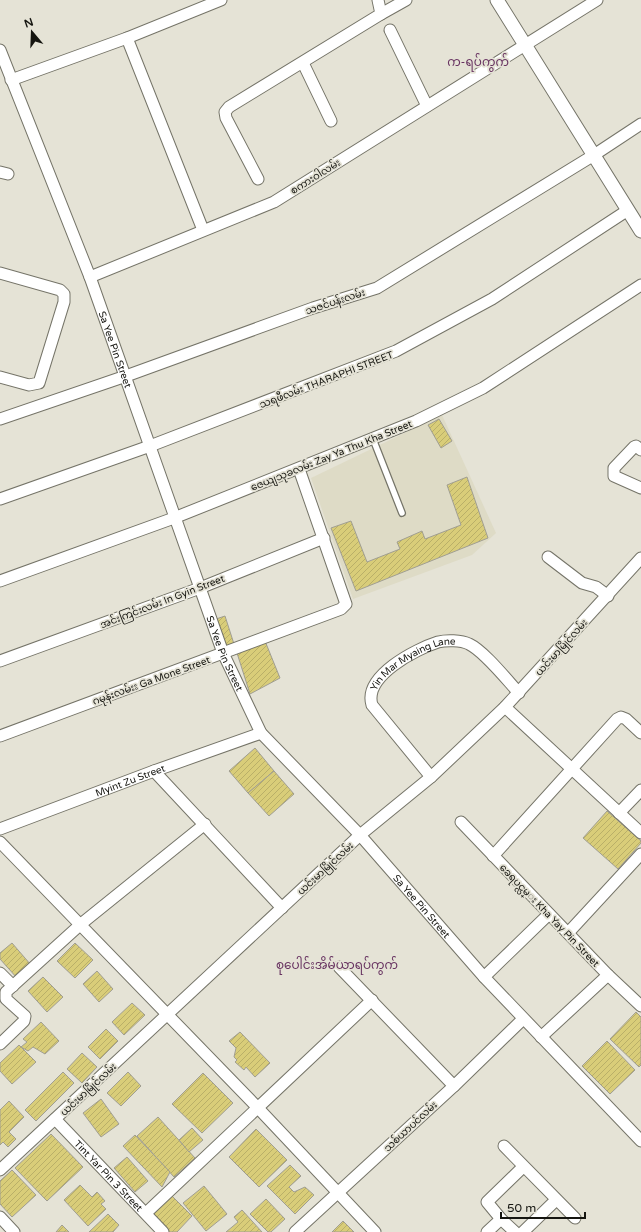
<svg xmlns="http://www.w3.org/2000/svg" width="641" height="1232" viewBox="0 0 641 1232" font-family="'Varela Round','Noto Sans Myanmar',sans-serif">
	<defs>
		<pattern id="building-hatch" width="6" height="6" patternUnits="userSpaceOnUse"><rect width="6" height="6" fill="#d9cd79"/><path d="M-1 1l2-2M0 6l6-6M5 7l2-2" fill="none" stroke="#b9af68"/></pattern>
	</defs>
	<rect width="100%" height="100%" fill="#e5e3d6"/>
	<polygon fill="#dedbc6" points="442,415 496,533 472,555 353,599 311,478"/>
	<g fill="url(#building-hatch)" stroke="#a09e92">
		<polygon points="439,419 452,441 441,448 428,425"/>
		<polygon points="467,477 488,538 356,591 331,528 351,521 367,562 400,549 397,542 422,531 425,539 461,525 447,485"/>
		<polygon points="225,616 234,644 226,647 216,619"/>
		<polygon points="265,641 280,678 250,694 237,653"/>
		<polygon points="255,748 274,771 248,793 229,771"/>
		<polygon points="274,771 294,794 269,816 248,793"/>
		<polygon points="607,811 641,841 641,843 618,869 583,838"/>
		<polygon points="12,943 31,965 17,978 0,959 0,953"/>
		<polygon points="75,943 93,960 75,978 57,961"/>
		<polygon points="97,971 113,989 99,1002 83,984"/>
		<polygon points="43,977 63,997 47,1012 28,991"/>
		<polygon points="132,1003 145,1015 124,1035 112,1022"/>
		<polygon points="636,1012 641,1017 641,1065 639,1067 610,1039"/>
		<polygon points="41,1022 59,1041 45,1054 33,1047 28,1051 21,1047 27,1042 23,1039"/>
		<polygon points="106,1029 118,1041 100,1059 88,1047"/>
		<polygon points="240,1032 270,1063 255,1077 246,1067 244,1070 235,1062 237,1060 234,1057 236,1048 229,1041"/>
		<polygon points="607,1041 635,1070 610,1094 582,1066"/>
		<polygon points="19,1045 36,1062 12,1084 0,1071 0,1063"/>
		<polygon points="82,1053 97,1067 82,1083 67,1069"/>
		<polygon points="63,1072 74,1083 36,1121 25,1110"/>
		<polygon points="128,1072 141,1086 121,1106 107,1093"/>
		<polygon points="203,1073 233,1103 202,1133 172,1104"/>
		<polygon points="101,1099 119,1124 101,1137 83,1113"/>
		<polygon points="9,1101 24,1117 9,1132 16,1139 8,1147 3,1142 0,1145 0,1110"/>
		<polygon points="158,1117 195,1158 174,1177 137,1136"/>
		<polygon points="192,1128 203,1140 189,1152 179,1140"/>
		<polygon points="256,1129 287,1160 259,1187 229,1157"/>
		<polygon points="51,1134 83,1167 47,1201 15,1168"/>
		<polygon points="135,1135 170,1172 162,1187 123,1146"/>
		<polygon points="127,1157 148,1181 135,1192 114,1168"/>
		<polygon points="290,1165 301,1176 289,1187 294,1192 305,1187 314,1195 295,1214 267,1186"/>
		<polygon points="12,1170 36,1195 12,1217 0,1204 0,1181"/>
		<polygon points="80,1185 92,1197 97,1192 105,1201 101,1204 106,1209 88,1226 64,1200"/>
		<polygon points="204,1186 227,1214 206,1231 183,1203"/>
		<polygon points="172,1196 192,1216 177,1232 169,1232 152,1215"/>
		<polygon points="266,1199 285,1219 271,1232 268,1232 250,1214"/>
		<polygon points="242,1210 262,1232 226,1232 238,1222 234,1217"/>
		<polygon points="108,1214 119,1225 113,1232 89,1232"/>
		<polygon points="343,1221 354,1232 332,1232"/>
		<polygon points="62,1225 69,1232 56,1232"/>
	</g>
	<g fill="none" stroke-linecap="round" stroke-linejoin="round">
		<defs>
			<polyline id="service" points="373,439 402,513"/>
			<g id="minor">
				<polyline points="381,14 406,0"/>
				<polyline points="390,30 427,106"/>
				<polyline points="127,38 203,230"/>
				<path id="s1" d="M0,50L90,277L223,653L261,733L360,835L484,977L641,1141"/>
				<polyline points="303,63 331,121"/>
				<polyline points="11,80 127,38 221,0"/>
				<polyline points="0,172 8,174"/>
				<polyline points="258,179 226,118 225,112 229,107 381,14 378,0"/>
				<polyline points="0,273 60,290 64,294 64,302 39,383 29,385 0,377"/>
				<polyline points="90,277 274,202 597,0"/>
				<polyline points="0,419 126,376 313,308 377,288 594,155 641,124"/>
				<polyline points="641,450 636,446 634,447 614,468 614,476 641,488"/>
				<polyline points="0,499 150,446 396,351 492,299 628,210"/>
				<polyline points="548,557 582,583 596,587 608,596"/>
				<polyline points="0,581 174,518 416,421 483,388 641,285"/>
				<polyline points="0,661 200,588 324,538"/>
				<polyline points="505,707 641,833"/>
				<polyline points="0,736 341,609 346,604 299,469"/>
				<polyline points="154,771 282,908"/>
				<path id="s2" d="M431,777L372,705C363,676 416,649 438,642C446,640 461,640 469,644C484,651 507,680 519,693"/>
				<polyline points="619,813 641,790"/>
				<polyline points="461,822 608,975 641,1006"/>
				<path id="s3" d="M0,829L154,771L261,733"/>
				<polyline points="0,842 258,1108 375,1232"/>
				<polyline points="493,856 617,719 621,717 626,719 641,733"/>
				<polyline points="568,933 641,854"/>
				<polyline points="339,967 454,1086"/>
				<polyline points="0,973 13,986"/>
				<polyline points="484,977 549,914"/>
				<polyline points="541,1037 608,975"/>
				<polyline points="0,1044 24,1021 25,1016 6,999 6,992 81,924 205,824"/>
				<path id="s4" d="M55,1119L163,1232"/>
				<polyline points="504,1146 575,1218"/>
				<polyline points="0,1170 360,835 431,777 505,707 641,558"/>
				<polyline points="146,1213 372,1000"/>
				<polyline points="0,1217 14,1232"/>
				<polyline points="295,1232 454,1086 523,1019"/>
				<polyline points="487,1232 501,1219"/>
				<polyline points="515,1232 501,1219 487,1202 523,1167"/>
				<polyline points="523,1232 556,1200"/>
			</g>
			<polyline id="tertiary" points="497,0 641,231"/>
		</defs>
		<use href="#service" stroke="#757468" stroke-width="8"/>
		<use href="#minor" stroke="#757468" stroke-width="13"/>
		<use href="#tertiary" stroke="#757468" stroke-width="15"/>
		<use href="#service" stroke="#fff" stroke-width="5.5"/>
		<use href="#minor" stroke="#fff" stroke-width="11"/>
		<use href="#tertiary" stroke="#fff" stroke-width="13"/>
	</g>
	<g text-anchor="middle" stroke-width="3.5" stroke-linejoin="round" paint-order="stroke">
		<g font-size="10" fill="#151510" stroke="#e5e3d6">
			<text transform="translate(315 176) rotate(-32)" y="4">စကားဝါလမ်း</text>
			<text transform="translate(335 301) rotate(-18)" y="4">သဇင်ပန်းလမ်း</text>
			<text dy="4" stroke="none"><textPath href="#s1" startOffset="321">Sa Yee Pin Street</textPath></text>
			<text transform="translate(326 379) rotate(-21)" y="4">သရဖီလမ်း THARAPHI STREET</text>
			<text transform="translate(331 455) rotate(-22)" y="4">ဇေယျသုခလမ်း Zay Ya Thu Kha Street</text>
			<text transform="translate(162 601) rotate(-21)" y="4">အင်းကြင်းလမ်း In Gyin Street</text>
			<text transform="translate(561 647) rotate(-48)" y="4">ယင်းမာမြိုင်လမ်း</text>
			<text dy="4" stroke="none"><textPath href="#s1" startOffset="644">Sa Yee Pin Street</textPath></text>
			<text dy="4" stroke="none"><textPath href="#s2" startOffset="159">Yin Mar Myaing Lane</textPath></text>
			<text transform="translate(151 680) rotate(-20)" y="4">ဂမုန်းလမ်းး Ga Mone Street</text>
			<text dy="4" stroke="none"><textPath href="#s3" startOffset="139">Myint Zu Street</textPath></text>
			<text transform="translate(325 868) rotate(-43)" y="4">ယင်းမာမြိုင်လမ်း</text>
			<text dy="4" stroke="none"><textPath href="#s1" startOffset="968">Sa Yee Pin Street</textPath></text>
			<text transform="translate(550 915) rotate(46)" y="4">ခေရပင္လမ္း Kha Yay Pin Street</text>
			<text transform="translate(88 1089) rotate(-43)" y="4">ယင်းမာမြိုင်လမ်း</text>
			<text transform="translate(410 1126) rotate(-43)" y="4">သစ်ယာပင်လမ်း</text>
			<text dy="4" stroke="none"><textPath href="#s4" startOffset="78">Tint Yar Pin 3 Street</textPath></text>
		</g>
		<g font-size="12" fill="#673260" stroke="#e5e3d6">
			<text x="478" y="66">က-ရပ်ကွက်</text>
			<text x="337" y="969">စုပေါင်းအိမ်ယာရပ်ကွက်</text>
		</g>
	</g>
	<g transform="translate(32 32) rotate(341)" stroke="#e5e3d6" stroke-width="3" paint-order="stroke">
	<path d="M0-3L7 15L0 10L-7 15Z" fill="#151510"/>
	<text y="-6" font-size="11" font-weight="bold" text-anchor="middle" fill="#151510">N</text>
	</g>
	<path d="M501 1212v6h84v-6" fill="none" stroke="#151510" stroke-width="2"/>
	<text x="507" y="1212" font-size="12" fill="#151510" stroke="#e5e3d6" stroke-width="3" paint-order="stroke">50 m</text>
</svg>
